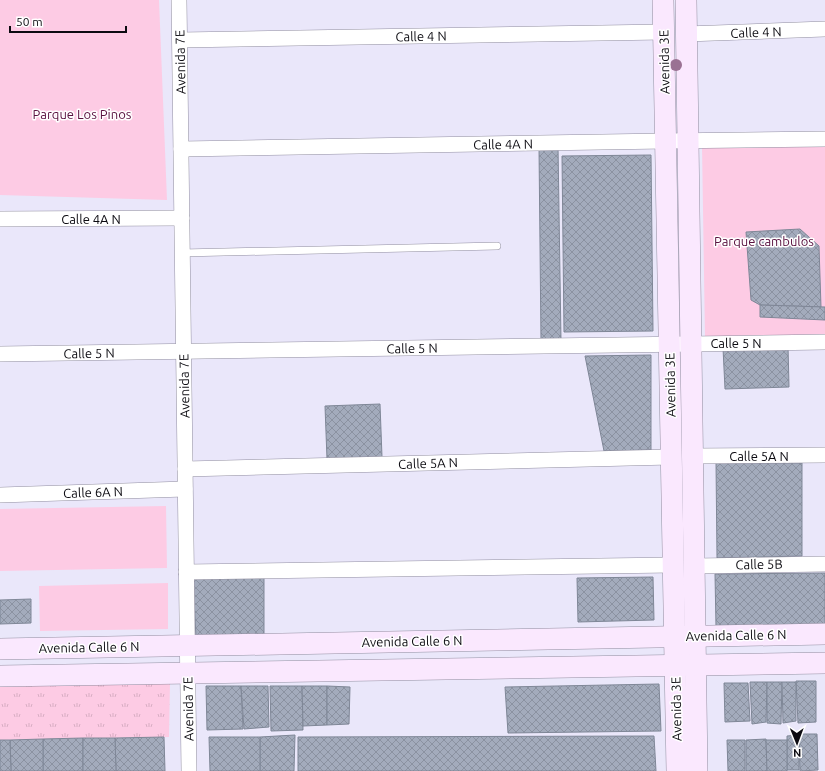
<svg xmlns="http://www.w3.org/2000/svg" width="825" height="771" viewBox="0 0 825 771" font-family="Ubuntu,sans-serif">
	<defs>
		<pattern id="grass-tufts" width="24" height="20" patternUnits="userSpaceOnUse"><rect width="24" height="20" fill="#fdcbe4"/><path d="M3 7l-1-3M5 7V3M7 7l1-3M15 17l-1-3M17 17v-4M19 17l1-3" fill="none" stroke="#d8adc3"/></pattern>
		<pattern id="building-cross-hatch" width="8" height="8" patternUnits="userSpaceOnUse"><rect width="8" height="8" fill="#a3abbc"/><path d="M0 0l8 8M0 8l8-8" fill="none" stroke="#8b92a1"/></pattern>
	</defs>
	<rect width="100%" height="100%" fill="#eae7fa"/>
	<polygon fill="url(#grass-tufts)" points="170,683 169,737 0,740 0,686"/>
	<g fill="#fdcbe4">
		<polygon points="0,0 159,0 167,200 0,195"/>
		<polygon points="825,145 825,335 705,337 702,146"/>
		<polygon points="166,506 167,568 0,571 0,509"/>
		<polygon points="168,583 168,629 40,631 39,586"/>
	</g>
	<g fill="url(#building-cross-hatch)" stroke="#7f8797">
		<polygon points="558,146 561,341 541,341 539,148"/>
		<polygon points="651,155 653,331 564,332 562,156"/>
		<polygon points="800,229 819,246 821,307 760,305 751,300 746,232"/>
		<polygon points="760,305 825,307 825,320 760,317"/>
		<polygon points="788,346 789,387 725,389 723,348"/>
		<polygon points="651,355 651,450 604,451 585,356"/>
		<polygon points="380,404 382,457 327,459 325,406"/>
		<polygon points="716,462 802,463 802,556 717,558"/>
		<polygon points="825,573 825,625 716,627 715,574"/>
		<polygon points="264,577 264,637 196,638 193,578"/>
		<polygon points="653,577 654,620 578,622 577,578"/>
		<polygon points="31,599 31,623 0,624 0,600"/>
		<polygon points="796,681 816,681 816,722 798,723"/>
		<polygon points="750,682 767,682 766,722 752,724"/>
		<polygon points="767,682 782,682 781,724 767,723"/>
		<polygon points="782,682 796,682 796,721 783,723"/>
		<polygon points="724,683 748,683 750,721 725,722"/>
		<polygon points="659,684 661,731 508,733 505,687"/>
		<polygon points="206,686 241,686 243,729 207,730"/>
		<polygon points="241,686 268,686 269,727 244,729"/>
		<polygon points="270,686 302,686 303,730 271,731"/>
		<polygon points="302,686 327,686 327,725 303,726"/>
		<polygon points="327,686 350,687 349,724 327,725"/>
		<polygon points="799,734 817,734 818,770 800,771"/>
		<polygon points="295,735 294,771 260,771 260,737"/>
		<polygon points="799,735 799,770 787,770 787,736"/>
		<polygon points="654,736 656,771 298,771 298,737"/>
		<polygon points="164,737 165,771 116,771 115,738"/>
		<polygon points="209,737 260,737 260,771 210,771"/>
		<polygon points="83,738 83,771 43,771 43,739"/>
		<polygon points="83,738 115,738 116,771 83,771"/>
		<polygon points="43,739 43,771 11,771 10,740"/>
		<polygon points="766,739 767,771 746,771 746,740"/>
		<polygon points="0,740 10,740 11,771 0,771"/>
		<polygon points="727,740 745,740 745,771 728,771"/>
		<polygon points="766,740 787,740 787,771 767,771"/>
	</g>
	<g fill="none" stroke-linecap="round" stroke-linejoin="round">
		<defs>
			<polyline id="lane" points="182,253 497,246"/>
			<g id="street">
				<polyline points="179,0 189,771"/>
				<polyline points="686,34 825,29"/>
				<polyline points="180,40 663,32"/>
				<polyline points="181,149 665,141 825,139"/>
				<polyline points="0,219 182,218"/>
				<polyline points="0,354 825,342"/>
				<polyline points="692,456 825,455"/>
				<polyline points="185,469 671,457"/>
				<polyline points="0,495 185,489"/>
				<polyline points="694,566 825,564"/>
				<polyline points="186,572 673,565"/>
			</g>
			<g id="secondary">
				<polyline points="663,0 677,771"/>
				<polyline points="686,0 697,771"/>
				<polyline points="0,649 825,634"/>
				<polyline points="0,676 825,663"/>
			</g>
		</defs>
		<use href="#lane" stroke="#928fa1" stroke-width="8"/>
		<use href="#street" stroke="#928fa1" stroke-width="16"/>
		<use href="#secondary" stroke="#928fa1" stroke-width="22"/>
		<use href="#lane" stroke="#fff" stroke-width="7"/>
		<use href="#street" stroke="#fff" stroke-width="15"/>
		<use href="#secondary" stroke="#fae8fe" stroke-width="21"/>
	</g>
	<circle fill="#9a7193" cx="676" cy="65" r="6"/>
	<g text-anchor="middle" stroke-width="3" stroke-linejoin="round" paint-order="stroke">
		<g font-size="13" fill="#0c0b11" stroke="#fff">
			<text transform="translate(756 32) rotate(-2)" y="5">Calle 4 N</text>
			<text transform="translate(421 36) rotate(-1)" y="5">Calle 4 N</text>
			<text transform="translate(180 62) rotate(-91)" y="5">Avenida 7E</text>
			<text transform="translate(664 62) rotate(-91)" y="5">Avenida 3E</text>
			<text transform="translate(503 144) rotate(-1)" y="5">Calle 4A N</text>
			<text x="91" y="224">Calle 4A N</text>
			<text x="736" y="348">Calle 5 N</text>
			<text transform="translate(412 348) rotate(-1)" y="5">Calle 5 N</text>
			<text transform="translate(89 353) rotate(-1)" y="5">Calle 5 N</text>
			<text transform="translate(670 385) rotate(-91)" y="5">Avenida 3E</text>
			<text transform="translate(184 386) rotate(-91)" y="5">Avenida 7E</text>
			<text x="759" y="461">Calle 5A N</text>
			<text transform="translate(428 463) rotate(-2)" y="5">Calle 5A N</text>
			<text transform="translate(93 492) rotate(-2)" y="5">Calle 6A N</text>
			<text transform="translate(759 564) rotate(-1)" y="5">Calle 5B</text>
			<text transform="translate(736 635) rotate(-1)" y="5">Avenida Calle 6 N</text>
			<text transform="translate(412 641) rotate(-1)" y="5">Avenida Calle 6 N</text>
			<text transform="translate(89 647) rotate(-1)" y="5">Avenida Calle 6 N</text>
			<text transform="translate(188 709) rotate(-91)" y="5">Avenida 7E</text>
			<text transform="translate(676 709) rotate(-91)" y="5">Avenida 3E</text>
		</g>
		<g font-size="13" fill="#59103f" stroke="#fff">
			<text x="82" y="119">Parque Los Pinos</text>
			<text x="764" y="246">Parque cambulos</text>
		</g>
	</g>
	<g transform="translate(797 743) rotate(179)" stroke="#ffffff" stroke-width="3" paint-order="stroke">
	<path d="M0-3L7 15L0 10L-7 15Z" fill="#0c0b11"/>
	<text y="-6" font-size="11" font-weight="bold" text-anchor="middle" fill="#0c0b11">N</text>
	</g>
	<path d="M10 26v6h116v-6" fill="none" stroke="#0c0b11" stroke-width="2"/>
	<text x="16" y="26" font-size="12" fill="#0c0b11" stroke="#ffffff" stroke-width="3" paint-order="stroke">50 m</text>
</svg>
